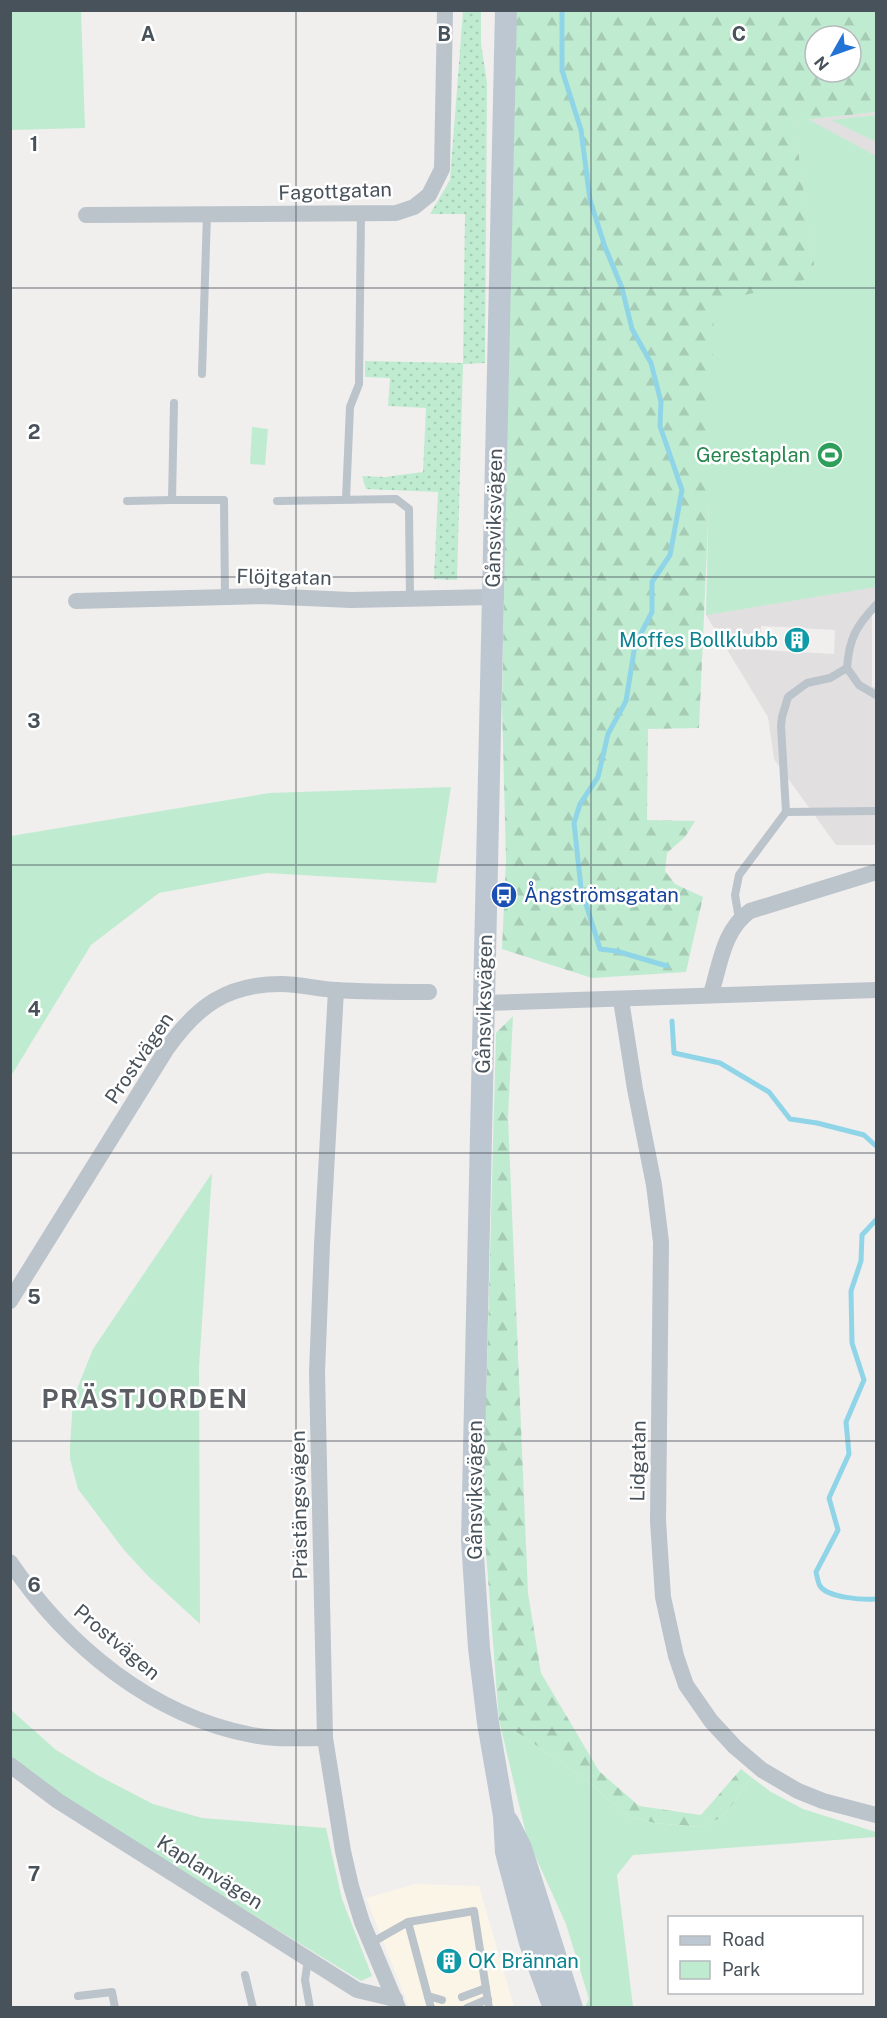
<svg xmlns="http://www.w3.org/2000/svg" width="887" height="2018" viewBox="0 0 887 2018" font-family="'Public Sans',sans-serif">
	<defs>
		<pattern id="grass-dots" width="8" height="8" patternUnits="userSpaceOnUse" patternTransform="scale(1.5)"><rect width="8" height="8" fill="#bfecd0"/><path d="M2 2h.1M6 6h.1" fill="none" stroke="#a6ccb5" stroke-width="1.8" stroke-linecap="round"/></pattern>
		<pattern id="forest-firs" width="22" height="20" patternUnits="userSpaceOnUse" patternTransform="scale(1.5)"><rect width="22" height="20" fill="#bfecd0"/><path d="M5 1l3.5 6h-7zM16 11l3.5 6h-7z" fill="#a6ccb5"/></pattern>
	</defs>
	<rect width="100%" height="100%" fill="#f1eeee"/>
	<polygon fill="#fbf5e8" points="415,1884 479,1886 514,2007 409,2007 366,1898"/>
	<path fill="#e2dfe0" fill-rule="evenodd" d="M876,112V115L832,120L876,142V613H872V687H876V845H836L774,759L768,717L706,615L714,303L794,121ZM761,626L835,630L834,654L760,650Z"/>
	<polygon fill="url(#grass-dots)" points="463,11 481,11 481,43 487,83 485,363 463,364 457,580 434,579 438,492 366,489 362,476 385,477 423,472 426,408 388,406 390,378 365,377 365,361 463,363 465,214 430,214 450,180"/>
	<g fill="url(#forest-firs)" fill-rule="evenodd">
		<path d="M515,11H876V112L794,121L816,277L711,459L699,728L648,729L647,820L695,821L685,837L667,853L665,871L675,884L703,897L686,972L592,978L502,949L506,860L502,704ZM815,36H851V72H815Z"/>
		<polygon points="513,1016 508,1117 528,1593 541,1673 599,1771 639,1806 701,1815 741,1769 751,1777 731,1807 719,1819 699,1827 654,1823 628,1816 585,1779 499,1720 483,1514 496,1033"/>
	</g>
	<g fill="#bfecd0">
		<polygon points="10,11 81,11 85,128 11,130"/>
		<polygon points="876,115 876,142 831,120"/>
		<polygon points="808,119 876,156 876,587 706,615 714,303 816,277 794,121"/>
		<polygon points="252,427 268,429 265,465 250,464"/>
		<polygon points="451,787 436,883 267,873 159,893 91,945 11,1076 11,836 269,793"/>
		<polygon points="212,1173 199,1367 200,1624 148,1576 124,1550 78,1489 70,1459 70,1447 73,1399 93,1349"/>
		<polygon points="10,1709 56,1750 99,1776 153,1804 202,1818 326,1828 342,1899 372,1976 361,1981 80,1809 10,1758"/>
		<polygon points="499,1720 585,1779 628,1816 654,1823 699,1827 719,1819 731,1807 751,1777 771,1792 803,1809 876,1832 876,1837 633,1855 617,1875 633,2007 585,2007 589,1999 566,1924 527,1838"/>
	</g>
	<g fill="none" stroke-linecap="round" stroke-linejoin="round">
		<g stroke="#8fd5e7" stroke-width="5">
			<polyline points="562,10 562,70 581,130 590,200 605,247 622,288 632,329 651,363 661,402 660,426 682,490 670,555 652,582 652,612 635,645 626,701 608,734 598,777 580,804 574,823 581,888 600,949 616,951 667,966"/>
			<polyline points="672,1021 674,1053 720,1063 769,1092 790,1119 817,1123 864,1135 876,1146"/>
			<path d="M876,1220L862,1235L861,1261L851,1291L852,1343L864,1380L846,1422L849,1454L829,1498L838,1530L816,1572C817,1576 818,1583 820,1586C828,1598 864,1600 876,1599"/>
		</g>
		<g stroke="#bbc3cb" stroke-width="8">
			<polyline points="202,374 207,214"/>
			<polyline points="174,403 172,500 224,500 225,597"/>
			<polyline points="346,499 350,407 359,384 361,213"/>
			<polyline points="127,501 172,500"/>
			<polyline points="277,501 396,499 409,509 410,598"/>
			<polyline points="847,668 859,685 876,695"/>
			<path d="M786,812L781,726L782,717L788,697L807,683L830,678L847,668C849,639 856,626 876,605"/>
			<polyline points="739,919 735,895 739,875 786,812 876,811"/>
			<polyline points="408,1922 431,2008"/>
			<polyline points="371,1943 408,1922 474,1911 489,2008"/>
			<polyline points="308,1959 305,1980 310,2008"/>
			<polyline points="245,1975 253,2008"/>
			<polyline points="78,1996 112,1992 115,2008"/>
			<polyline points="428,1996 442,2000"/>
			<polyline points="462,1997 486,1988"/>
			<polyline points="467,2008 488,1999"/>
		</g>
		<g stroke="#bbc3cb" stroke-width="16">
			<polyline points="86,215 396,213 414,207 429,195 442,169 445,10"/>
			<polyline points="76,601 261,596 351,600 492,597"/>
			<polyline points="336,990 322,1245 317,1373 325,1738 343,1851 351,1886 362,1922 398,2008"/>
			<path d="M711,994C720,965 723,930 750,911L876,872"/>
			<polyline points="621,1000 635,1089 654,1185 661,1242 658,1521 663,1597 676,1656 686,1685 711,1721 735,1747 762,1770 798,1791 823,1801 876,1815"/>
			<polyline points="484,1003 876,990"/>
			<path d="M10,1301L166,1050C196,1007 226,984 281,984C299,984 318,989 336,990C367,992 398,992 429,992"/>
			<path d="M10,1562C67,1646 152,1716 252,1735C276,1740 301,1738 325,1738"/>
			<polyline points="10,1765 58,1801 357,1990 395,1999"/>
		</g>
		<g stroke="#bdc7d1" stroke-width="22">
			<polyline points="506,10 472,1540 479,1648 488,1723 504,1816 506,1852 530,1943 554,2008"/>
			<polyline points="508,1822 521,1848 572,2008"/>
		</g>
	</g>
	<path fill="none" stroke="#48525b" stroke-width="1.5" stroke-opacity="0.55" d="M296,10V2008M591,10V2008M10,288H876M10,577H876M10,865H876M10,1153H876M10,1441H876M10,1730H876"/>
	<defs>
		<symbol id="stadium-disc" viewBox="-11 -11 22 22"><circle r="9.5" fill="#2e9e5b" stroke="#fff"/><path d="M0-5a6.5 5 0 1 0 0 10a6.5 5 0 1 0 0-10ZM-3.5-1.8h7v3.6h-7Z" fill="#fff"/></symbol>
		<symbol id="building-disc" viewBox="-11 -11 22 22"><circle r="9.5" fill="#0f9aa8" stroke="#fff"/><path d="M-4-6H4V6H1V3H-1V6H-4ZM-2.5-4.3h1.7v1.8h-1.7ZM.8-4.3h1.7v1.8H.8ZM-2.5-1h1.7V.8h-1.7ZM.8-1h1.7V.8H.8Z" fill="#fff"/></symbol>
		<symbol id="bus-disc" viewBox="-11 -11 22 22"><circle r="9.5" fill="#1a4fb4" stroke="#fff"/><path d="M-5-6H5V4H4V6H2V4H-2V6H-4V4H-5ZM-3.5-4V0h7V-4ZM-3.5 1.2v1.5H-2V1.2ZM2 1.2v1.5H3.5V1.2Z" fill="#fff"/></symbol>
	</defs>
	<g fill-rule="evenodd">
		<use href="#stadium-disc" x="815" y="440" width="30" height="30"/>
		<use href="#building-disc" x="782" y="625" width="30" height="30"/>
		<use href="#bus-disc" x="489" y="880" width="30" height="30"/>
		<use href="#building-disc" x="434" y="1946" width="30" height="30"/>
	</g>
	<g text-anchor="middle" stroke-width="5" stroke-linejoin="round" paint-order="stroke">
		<g font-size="20" fill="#48525b" stroke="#fff">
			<text transform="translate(335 191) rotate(-2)" y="7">Fagottgatan</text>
			<text transform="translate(494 518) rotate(-89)" y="7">Gånsviksvägen</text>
			<text transform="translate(284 577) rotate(1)" y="7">Flöjtgatan</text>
			<text transform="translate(484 1004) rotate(-89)" y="7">Gånsviksvägen</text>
			<text transform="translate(139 1058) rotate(-56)" y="7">Prostvägen</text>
			<text transform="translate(638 1461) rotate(-89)" y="7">Lidgatan</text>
			<text transform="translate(475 1490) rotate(-90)" y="7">Gånsviksvägen</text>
			<text transform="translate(299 1505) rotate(-91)" y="7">Prästängsvägen</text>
			<text transform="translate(117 1642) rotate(40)" y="7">Prostvägen</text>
			<text transform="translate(210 1872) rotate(32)" y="7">Kaplanvägen</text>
		</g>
		<g font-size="20" fill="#27864d" stroke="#fff" text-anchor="end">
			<text x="810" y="462">Gerestaplan</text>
		</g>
		<g font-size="20" fill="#0d838f" stroke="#fff" text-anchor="end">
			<text x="778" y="647">Moffes Bollklubb</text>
			<text x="468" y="1968" text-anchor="start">OK Brännan</text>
		</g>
		<g font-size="20" fill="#164399" stroke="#fff" text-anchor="start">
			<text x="524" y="902">Ångströmsgatan</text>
		</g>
		<g font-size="26" font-weight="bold" letter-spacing="1.5" fill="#5b5f63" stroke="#fff">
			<text x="145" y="1408">PRÄSTJORDEN</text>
		</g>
	</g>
	<g font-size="20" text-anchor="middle" font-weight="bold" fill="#48525b" stroke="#fff" stroke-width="5" stroke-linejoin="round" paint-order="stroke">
		<text x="148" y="41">A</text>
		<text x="444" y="41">B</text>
		<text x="739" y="41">C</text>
		<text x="34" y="151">1</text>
		<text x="34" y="439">2</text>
		<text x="34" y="728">3</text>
		<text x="34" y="1016">4</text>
		<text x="34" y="1304">5</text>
		<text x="34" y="1592">6</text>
		<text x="34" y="1881">7</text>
	</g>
	<rect width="887" height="2018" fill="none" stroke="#48525b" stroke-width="24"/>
	<rect x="668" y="1916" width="195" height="78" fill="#ffffff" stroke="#b6babd" stroke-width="1.5"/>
	<rect x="680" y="1936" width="30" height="9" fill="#bdc7d1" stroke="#b6babd" stroke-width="1.5"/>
	<text x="722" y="1946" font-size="18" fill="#48525b">Road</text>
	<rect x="680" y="1961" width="30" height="18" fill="#bfecd0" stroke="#b6babd" stroke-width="1.5"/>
	<text x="722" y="1976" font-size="18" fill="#48525b">Park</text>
	<g transform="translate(833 54) rotate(230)"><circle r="28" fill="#ffffff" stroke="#b6babd" stroke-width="1.5"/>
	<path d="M0-4.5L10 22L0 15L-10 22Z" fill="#2373d6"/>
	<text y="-9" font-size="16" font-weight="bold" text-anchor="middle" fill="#48525b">N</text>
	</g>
</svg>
